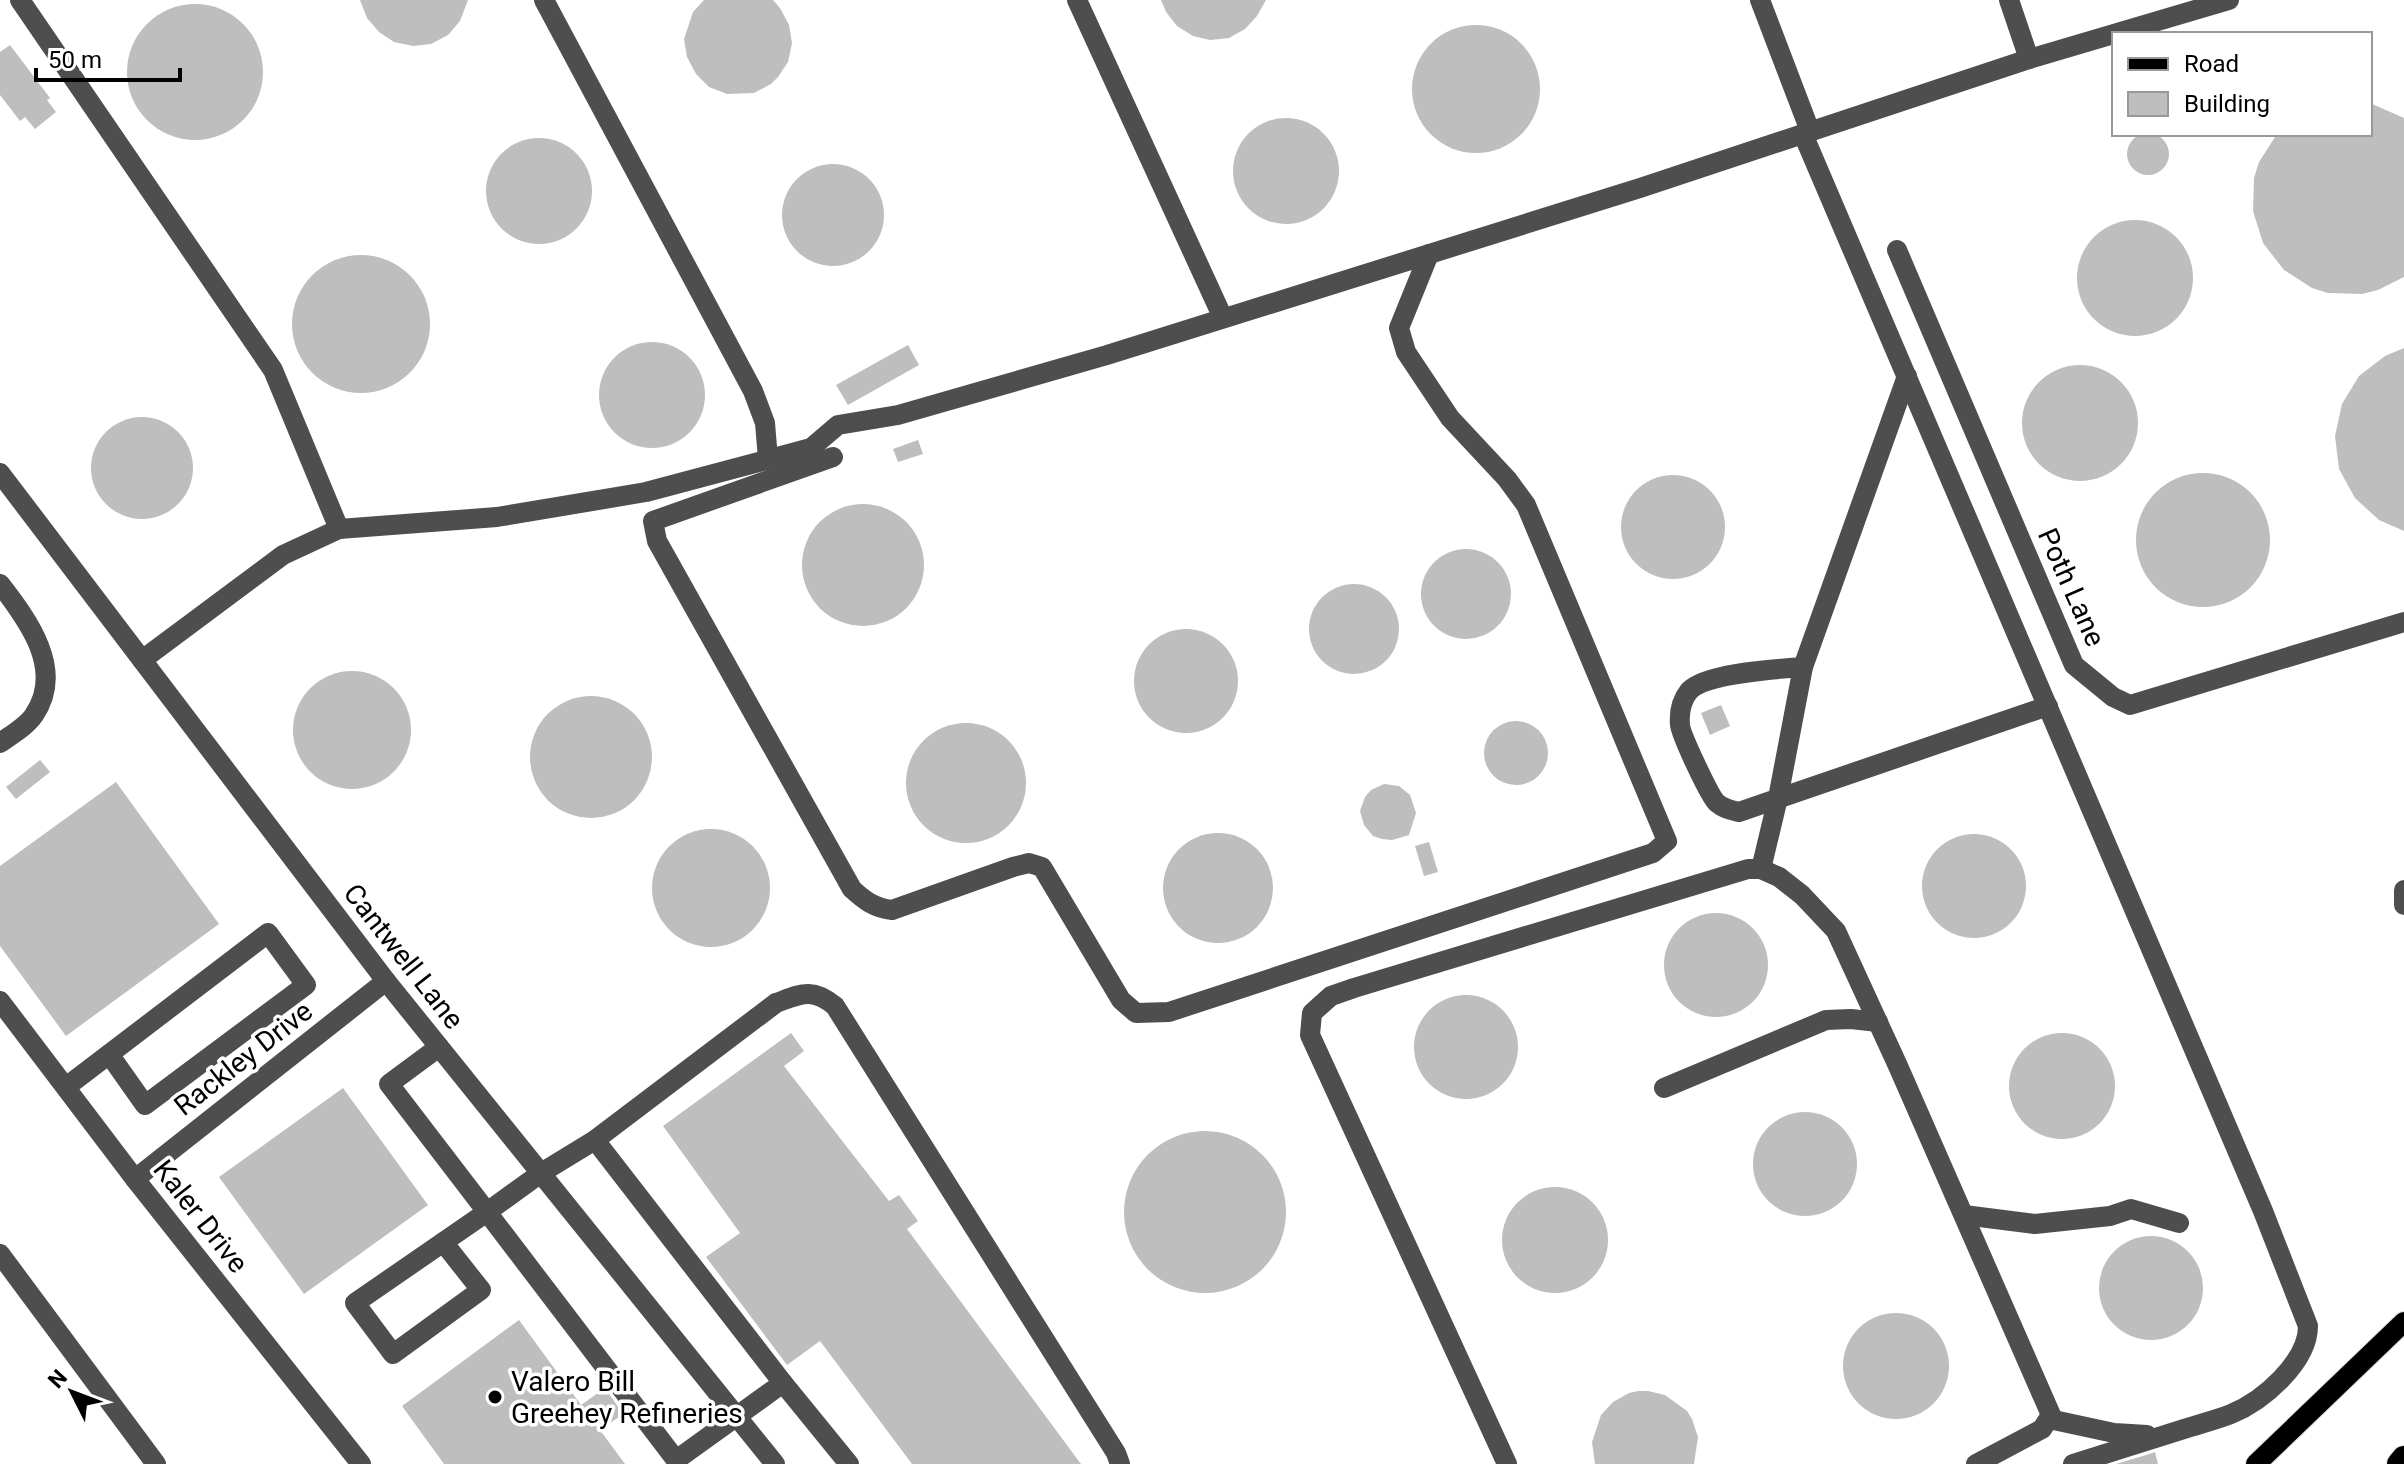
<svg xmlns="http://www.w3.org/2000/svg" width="2404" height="1464" viewBox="0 0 2404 1464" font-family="Roboto,sans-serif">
	<rect width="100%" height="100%" fill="#fff"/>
	<g fill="#bebebe">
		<polygon points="360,0 468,0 460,21 448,35 431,44 413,46 394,42 379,32 367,18"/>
		<polygon points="704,0 773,0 780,8 789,25 792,43 788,62 778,77 771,84 754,93 727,94 709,87 696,74 687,57 684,39 693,12"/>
		<polygon points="1161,0 1266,0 1257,16 1245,29 1229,38 1210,40 1193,36 1177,26 1166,12"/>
		<circle cx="195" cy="72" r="68"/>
		<circle cx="1476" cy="89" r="64"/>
		<polygon points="10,45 50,98 47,100 56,112 35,129 25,117 20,121 0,95 0,52"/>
		<polygon points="2370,103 2404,118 2404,277 2378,290 2362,294 2328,293 2312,288 2284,270 2263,243 2253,211 2254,178 2259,162 2277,134 2370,134"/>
		<circle cx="1286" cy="171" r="53"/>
		<circle cx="2148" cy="154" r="21"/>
		<circle cx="539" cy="191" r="53"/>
		<circle cx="833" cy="215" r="51"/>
		<circle cx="2135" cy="278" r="58"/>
		<circle cx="361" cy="324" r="69"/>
		<circle cx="652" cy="395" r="53"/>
		<polygon points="908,345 919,365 848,405 836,385"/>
		<polygon points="2404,348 2404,531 2379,520 2355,498 2339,469 2335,436 2342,404 2359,376 2385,356"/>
		<circle cx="2080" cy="423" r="58"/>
		<circle cx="142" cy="468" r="51"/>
		<polygon points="918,440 923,454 898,462 893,449"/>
		<circle cx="2203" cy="540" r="67"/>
		<circle cx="1673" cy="527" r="52"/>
		<circle cx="863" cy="565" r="61"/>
		<circle cx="1466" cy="594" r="45"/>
		<circle cx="1354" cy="629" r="45"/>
		<circle cx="1186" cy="681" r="52"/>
		<circle cx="352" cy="730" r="59"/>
		<circle cx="591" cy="757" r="61"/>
		<polygon points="1721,705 1730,726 1710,735 1701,713"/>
		<circle cx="1516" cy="753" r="32"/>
		<circle cx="966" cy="783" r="60"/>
		<polygon points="40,760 50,772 16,799 6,787"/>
		<polygon points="116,782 219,924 66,1036 0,946 0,866"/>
		<polygon points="1384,784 1399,786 1410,795 1416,813 1409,835 1392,840 1382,839 1373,836 1364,825 1360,811 1365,797 1371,790"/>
		<circle cx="711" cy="888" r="59"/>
		<circle cx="1218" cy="888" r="55"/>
		<circle cx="1974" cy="886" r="52"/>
		<polygon points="1429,842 1438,872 1424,876 1415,846"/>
		<circle cx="1716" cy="965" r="52"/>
		<circle cx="1466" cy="1047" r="52"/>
		<polygon points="791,1033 804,1051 784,1066 889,1201 899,1195 918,1221 907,1229 1081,1464 912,1464 820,1341 787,1365 706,1257 740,1233 663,1126"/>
		<circle cx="2062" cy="1086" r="53"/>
		<polygon points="343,1088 428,1205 304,1294 219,1177"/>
		<circle cx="1805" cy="1164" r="52"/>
		<circle cx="1205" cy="1212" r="81"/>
		<circle cx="1555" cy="1240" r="53"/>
		<circle cx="2151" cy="1288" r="52"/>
		<circle cx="1896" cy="1366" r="53"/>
		<polygon points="519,1320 581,1405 605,1388 607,1391 623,1414 600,1430 625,1464 444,1464 402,1406"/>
		<polygon points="1638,1391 1648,1391 1665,1395 1687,1411 1692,1419 1698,1437 1694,1464 1595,1464 1592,1442 1601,1415 1613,1402 1629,1393"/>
		<polygon points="2155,1452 2158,1464 2116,1464 2146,1455"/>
	</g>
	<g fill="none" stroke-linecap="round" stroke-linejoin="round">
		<defs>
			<polyline id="major" points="2256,1464 2404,1322"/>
			<polyline id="highway" points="2399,1464 2404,1458"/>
		</defs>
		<use href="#major" stroke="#dbdbdb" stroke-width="22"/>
		<use href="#highway" stroke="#dbdbdb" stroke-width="26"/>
		<g stroke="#4e4e4e" stroke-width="20">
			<polyline points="20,0 273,370 339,529"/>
			<polyline points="544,0 753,391 765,423 768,459"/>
			<polyline points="1077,0 1223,318"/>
			<polyline points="1760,0 1810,131"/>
			<polyline points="2009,0 2029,59"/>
			<path d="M1803,134L2263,1211L2308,1326C2308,1362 2263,1401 2231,1414C2216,1420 2199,1424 2184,1429C2147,1441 2110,1452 2073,1464"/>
			<polyline points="1897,250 2074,665 2113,697 2130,705 2404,622"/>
			<path d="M1907,376L1803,667C1778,669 1705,673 1689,691C1681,701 1679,713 1680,725C1681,735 1710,797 1717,803C1724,809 1731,810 1739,812L2048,706"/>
			<path d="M833,457L653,521L657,541L852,889C864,900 874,908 892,910L1013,867L1029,863L1042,867L1121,1000L1136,1013L1169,1012L1653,853L1667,841L1526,505L1507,479L1450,418L1406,352L1399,328L1429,254"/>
			<polyline points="0,473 386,981 775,1464"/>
			<path d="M0,584C28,620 65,670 34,715C27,726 11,735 0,743"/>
			<polyline points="142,660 283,555 339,529 497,517 646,492 811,448 838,425 898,415 1107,355 1640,188 2029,59 2229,0"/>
			<polyline points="1761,869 1778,798 1803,667"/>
			<polyline points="2404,890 2404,905"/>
			<polyline points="0,1001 135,1179 361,1464"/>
			<polyline points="439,1047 389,1084 487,1212 355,1303 393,1354 481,1290 443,1242"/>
			<polyline points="66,1087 268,933 306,985 145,1105 109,1054"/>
			<polyline points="1664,1088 1826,1020 1851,1019 1878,1022"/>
			<polygon points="595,1140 783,1383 676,1460 487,1212 541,1173"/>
			<path d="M595,1140L776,1003C801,994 812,987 835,1006L1116,1453L1120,1464"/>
			<polyline points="135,1179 386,981"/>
			<polyline points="1964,1215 2035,1224 2110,1216 2131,1209 2179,1223"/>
			<polyline points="0,1254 156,1464"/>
			<polyline points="783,1383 849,1464"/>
			<polyline points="2049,1419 2114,1433 2147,1435"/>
			<polyline points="1507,1464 1310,1035 1312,1013 1331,996 1354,988 1748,869 1761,869 1779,877 1802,895 1836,931 1898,1066 2051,1415 2042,1429 1976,1464"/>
		</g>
		<use href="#major" stroke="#000" stroke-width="20"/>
		<use href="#highway" stroke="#000" stroke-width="24"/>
	</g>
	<circle fill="#000" stroke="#fff" stroke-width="3" cx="495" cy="1397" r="8"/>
	<g text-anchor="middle" stroke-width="7" stroke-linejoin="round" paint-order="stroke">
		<g font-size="28" fill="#000" stroke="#fff">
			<text transform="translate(2072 587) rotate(66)" y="10">Poth Lane</text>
			<text transform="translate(404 956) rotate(52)" y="10">Cantwell Lane</text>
			<text transform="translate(243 1058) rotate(-38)" y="10">Rackley Drive</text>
			<text transform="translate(201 1216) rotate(52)" y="10">Kaler Drive</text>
		</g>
		<g font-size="28" fill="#000" stroke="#fff" text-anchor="start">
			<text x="511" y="1391">Valero Bill<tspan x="511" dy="32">Greehey Refineries</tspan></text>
		</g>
	</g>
	<rect x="2112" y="32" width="260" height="104" fill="#ffffff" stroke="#999999" stroke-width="2"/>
	<rect x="2128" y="58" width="40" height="12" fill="#000000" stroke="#999999" stroke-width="2"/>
	<text x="2184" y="72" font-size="24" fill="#000000">Road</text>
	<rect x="2128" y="92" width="40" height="24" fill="#bebebe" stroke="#999999" stroke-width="2"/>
	<text x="2184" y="112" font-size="24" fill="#000000">Building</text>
	<g transform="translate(72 1392) rotate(312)" stroke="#ffffff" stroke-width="6" paint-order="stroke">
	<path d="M0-6L14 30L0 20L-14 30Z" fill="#000000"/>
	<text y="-12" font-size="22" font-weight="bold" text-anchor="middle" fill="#000000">N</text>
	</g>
	<path d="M36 68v12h144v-12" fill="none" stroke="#000000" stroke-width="4"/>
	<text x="48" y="68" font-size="24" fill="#000000" stroke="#ffffff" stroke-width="6" paint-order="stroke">50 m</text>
</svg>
